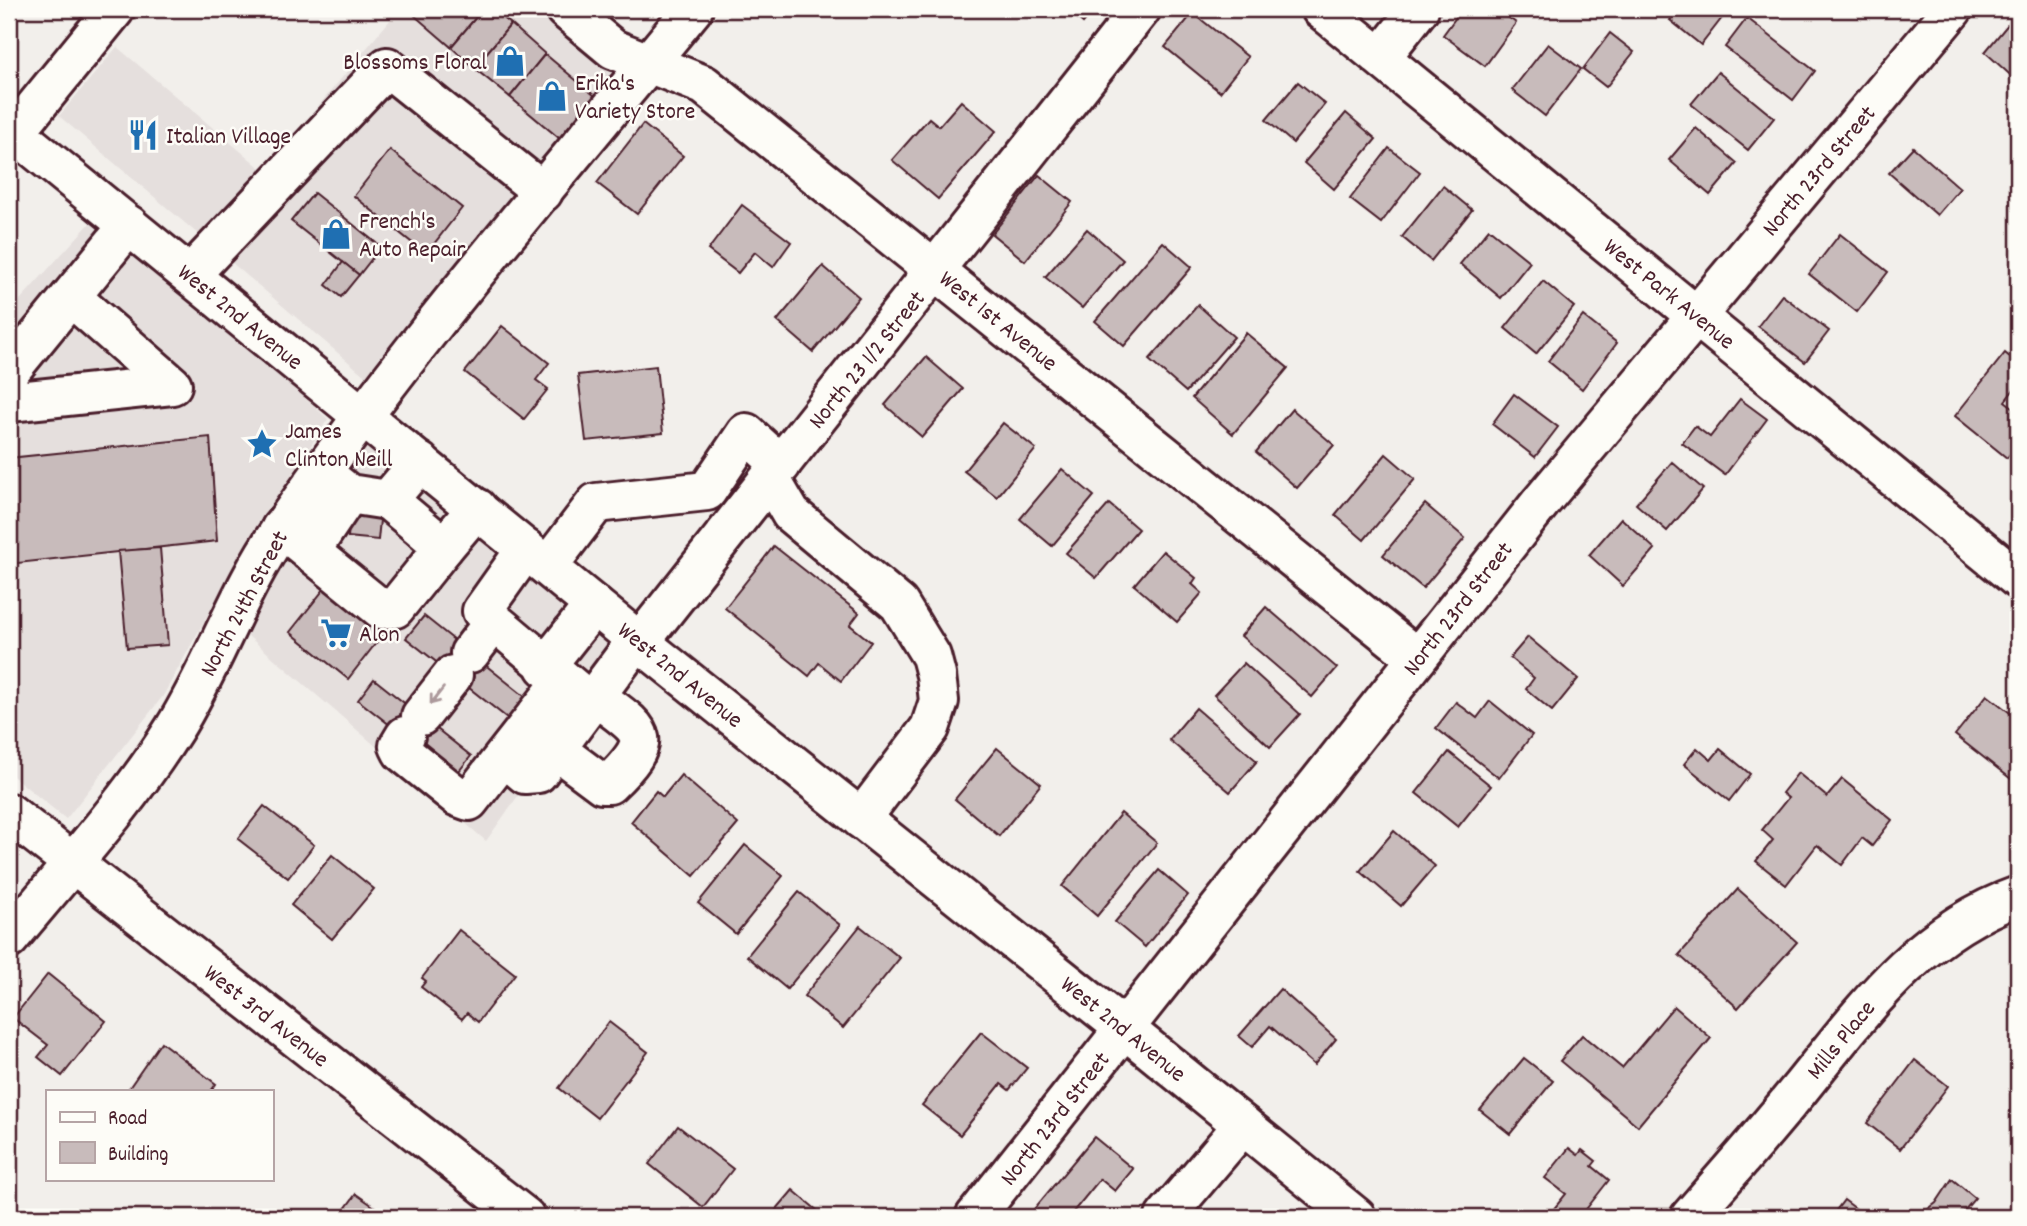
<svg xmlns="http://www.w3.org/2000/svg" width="2027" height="1226" viewBox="0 0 2027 1226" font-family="Dekko,sans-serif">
	<rect width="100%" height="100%" fill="#f2efeb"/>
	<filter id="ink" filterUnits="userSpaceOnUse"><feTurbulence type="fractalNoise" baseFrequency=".0143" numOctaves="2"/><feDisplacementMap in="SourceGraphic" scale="14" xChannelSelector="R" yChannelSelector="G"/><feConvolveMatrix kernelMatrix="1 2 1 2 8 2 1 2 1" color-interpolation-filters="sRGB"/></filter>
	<g filter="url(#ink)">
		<g fill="#e5dfdd">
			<polygon points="380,9 534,9 622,83 371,381 59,116 117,47 264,171 391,19"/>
			<polygon points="92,221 228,328 328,419 245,547 163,696 66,819 9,773 9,312"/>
			<polygon points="360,443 619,653 486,841 241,630"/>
		</g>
		<g fill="#c8bbbb" stroke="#4a1f2b" stroke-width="2">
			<polygon points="421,9 483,9 451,47 415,16"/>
			<polygon points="483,9 492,9 511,24 474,68 451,47"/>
			<polygon points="1066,9 1095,9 1083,23"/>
			<polygon points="1462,9 1497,9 1516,23 1485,66 1443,35"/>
			<polygon points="1679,9 1710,9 1722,18 1701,45 1670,20"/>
			<polygon points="1193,13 1248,57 1220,92 1165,47"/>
			<polygon points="2014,17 2018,21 2018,82 1985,52"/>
			<polygon points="1747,18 1815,71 1793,100 1725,47"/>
			<polygon points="511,24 545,54 510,97 474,68"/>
			<polygon points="1610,33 1634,52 1606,87 1583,69"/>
			<polygon points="1548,44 1581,69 1545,116 1512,90"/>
			<polygon points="545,54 595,96 559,138 510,97"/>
			<polygon points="1718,72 1774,118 1748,150 1691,104"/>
			<polygon points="1298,82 1325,104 1293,143 1266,120"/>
			<polygon points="961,101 996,131 938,199 892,160 929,118 939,126"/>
			<polygon points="1346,113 1376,139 1334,189 1304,163"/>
			<polygon points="643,124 683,156 637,214 597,183"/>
			<polygon points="1696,128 1737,163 1710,195 1669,160"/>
			<polygon points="1913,147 1960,188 1937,215 1889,173"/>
			<polygon points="1389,148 1420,172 1381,223 1350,199"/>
			<polygon points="390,150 462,208 426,254 354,196"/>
			<polygon points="1039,175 1072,202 1025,261 992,234"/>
			<polygon points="1443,186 1472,210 1431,261 1402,237"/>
			<polygon points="314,193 381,247 359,275 291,221"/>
			<polygon points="742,205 791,242 773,267 755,252 738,273 708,250"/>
			<polygon points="1087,229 1123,260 1082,308 1045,277"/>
			<polygon points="1489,229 1530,262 1501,298 1460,264"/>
			<polygon points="1840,234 1888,272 1857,312 1809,274"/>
			<polygon points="1163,242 1192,267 1124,346 1095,321"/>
			<polygon points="343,262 359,275 341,297 326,285"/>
			<polygon points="823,266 859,297 813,352 777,321"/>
			<polygon points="1543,281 1574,307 1536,354 1505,328"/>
			<polygon points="1782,295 1829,331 1805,362 1758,326"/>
			<polygon points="1198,305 1234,337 1186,392 1149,360"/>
			<polygon points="1583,316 1617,343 1582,389 1548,361"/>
			<polygon points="502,326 549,363 536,380 548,389 524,419 465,372"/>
			<polygon points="1246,333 1288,368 1233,434 1192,398"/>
			<polygon points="2005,353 2018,364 2018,384 2005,401 2018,411 2018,443 2007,458 1955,416"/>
			<polygon points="926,357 963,389 922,437 885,405"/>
			<polygon points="656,366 663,433 586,441 578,375"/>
			<polygon points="1514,394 1558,427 1535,457 1492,424"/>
			<polygon points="1740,399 1767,419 1725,475 1682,443 1695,426 1710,437"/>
			<polygon points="1292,409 1334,445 1297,488 1256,452"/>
			<polygon points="1003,423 1036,449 997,497 964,471"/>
			<polygon points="210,437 217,541 9,564 9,458"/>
			<polygon points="1386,454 1415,479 1364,540 1335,515"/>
			<polygon points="1672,462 1703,489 1667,531 1636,504"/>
			<polygon points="1062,469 1094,496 1052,546 1020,519"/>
			<polygon points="1109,504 1138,529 1096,578 1066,553"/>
			<polygon points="1425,504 1465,538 1423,588 1383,555"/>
			<polygon points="351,506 381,510 378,540 348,537"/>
			<polygon points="1621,518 1655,549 1623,586 1589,555"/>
			<polygon points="774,546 859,613 850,625 871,642 841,681 819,663 809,676 725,608"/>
			<polygon points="160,548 168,645 127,648 118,551"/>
			<polygon points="1163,551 1196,578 1192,584 1202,593 1177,622 1134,585"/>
			<polygon points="325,588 383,634 348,679 290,632"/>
			<polygon points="1266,607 1337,668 1312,697 1241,636"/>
			<polygon points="424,616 533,703 516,725 406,638"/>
			<polygon points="1528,637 1578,679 1552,711 1526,689 1534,678 1510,658"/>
			<polygon points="1244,663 1300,714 1270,747 1214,695"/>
			<polygon points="374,679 471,756 455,776 358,700"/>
			<polygon points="1987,695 2018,719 2018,778 2015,782 1955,735"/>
			<polygon points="1490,701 1532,735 1499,778 1436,728 1456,702 1477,718"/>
			<polygon points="1196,708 1257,761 1230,792 1169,740"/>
			<polygon points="997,748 1041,784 999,836 955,799"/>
			<polygon points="1697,748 1711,760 1720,749 1750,774 1729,801 1684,764"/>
			<polygon points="1449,752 1491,786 1458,827 1416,793"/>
			<polygon points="1798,773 1827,797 1842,779 1892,820 1872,846 1862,838 1842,865 1817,845 1786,885 1756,861 1773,840 1762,830 1788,798 1782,793"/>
			<polygon points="681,775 738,824 694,876 631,822 656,791 663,797"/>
			<polygon points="264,806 314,845 288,878 238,839"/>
			<polygon points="1121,813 1157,843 1097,916 1062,886"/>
			<polygon points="1394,831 1435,866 1401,906 1360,871"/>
			<polygon points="745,845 783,876 736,934 698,903"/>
			<polygon points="332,855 374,889 332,939 291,905"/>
			<polygon points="1159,870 1188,895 1145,947 1115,922"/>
			<polygon points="1738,889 1797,942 1738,1008 1679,955"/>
			<polygon points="799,892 840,925 787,989 747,956"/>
			<polygon points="860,926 900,958 843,1028 804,996"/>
			<polygon points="459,930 515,974 478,1022 467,1013 462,1019 421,987 426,981 422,978"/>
			<polygon points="48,974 106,1021 62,1076 38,1057 48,1045 13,1018"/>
			<polygon points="1280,989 1336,1039 1314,1065 1270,1026 1252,1047 1239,1036"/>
			<polygon points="1674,1006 1711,1038 1638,1126 1560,1061 1582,1035 1622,1068"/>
			<polygon points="609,1022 648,1052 597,1118 559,1088"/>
			<polygon points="981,1032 1027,1068 1009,1090 1001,1084 960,1135 922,1105"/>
			<polygon points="161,1042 216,1084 211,1091 127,1091"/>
			<polygon points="1524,1058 1553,1081 1510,1134 1480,1110"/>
			<polygon points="1915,1060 1948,1086 1900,1149 1867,1123"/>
			<polygon points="678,1126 733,1169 703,1207 649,1164"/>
			<polygon points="1094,1137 1133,1169 1115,1191 1100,1179 1069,1217 1044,1217 1034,1209"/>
			<polygon points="1569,1148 1578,1155 1582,1150 1596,1161 1592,1166 1609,1180 1580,1217 1547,1217 1566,1194 1545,1178"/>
			<polygon points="1952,1179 1975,1198 1959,1217 1926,1217 1923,1213 1936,1203"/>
			<polygon points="793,1190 825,1217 770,1217"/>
			<polygon points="356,1194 389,1217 339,1217"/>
			<polygon points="1844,1200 1867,1217 1831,1217"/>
		</g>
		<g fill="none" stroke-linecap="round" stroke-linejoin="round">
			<defs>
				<g id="minor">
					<polyline points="565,9 613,49 704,85 1417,658"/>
					<polyline points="1321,9 2018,579"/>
					<polyline points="1381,57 1419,9"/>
					<polyline points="15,132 115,9"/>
					<polyline points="190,275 387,67 543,192"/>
					<polyline points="9,372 129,225"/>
					<polyline points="9,402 172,385 71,297"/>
					<polyline points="321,472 349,494 388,500 420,462"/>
					<polyline points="770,478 791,514 899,604 931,656 936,675 939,701 930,728 861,819"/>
					<polyline points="388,500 444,547 477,508"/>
					<polyline points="281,528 381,609 395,608 444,547"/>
					<polyline points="526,549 482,611 590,702"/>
					<polyline points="310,552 349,494"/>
					<polyline points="548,566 596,503 707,491 746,433 781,465"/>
					<polyline points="640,642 1141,9"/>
					<polyline points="470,653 493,623"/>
					<polyline points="545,667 594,605"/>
					<polyline points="421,716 453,675"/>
					<polyline points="405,736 399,746 402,752 458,797 469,801 563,681"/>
					<path d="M555,749L602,784H609C659,736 642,731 595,696"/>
					<polyline points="505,757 525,774 538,773 637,640"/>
					<polyline points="9,813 525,1217"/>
					<path d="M9,939C65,871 127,804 174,729C214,665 238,591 281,529C407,347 553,180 693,9"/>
					<polyline points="975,1217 1541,502 1953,9"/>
					<polyline points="1165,1217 1243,1125"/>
					<path d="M1690,1217C1726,1176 1763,1134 1798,1091C1862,1012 1917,932 2018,896"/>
				</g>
				<polyline id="major" points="9,128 637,640 1125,1029 1356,1217"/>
			</defs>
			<use href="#minor" stroke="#4a1f2b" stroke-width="44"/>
			<use href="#major" stroke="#4a1f2b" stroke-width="44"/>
			<use href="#minor" stroke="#fdfcf7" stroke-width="38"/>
			<use href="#major" stroke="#fdfcf7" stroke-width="38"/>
		</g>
		<defs><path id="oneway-shaft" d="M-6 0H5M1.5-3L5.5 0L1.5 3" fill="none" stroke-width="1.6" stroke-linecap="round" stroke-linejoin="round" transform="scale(1.75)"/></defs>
		<use stroke="#ac999b" href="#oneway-shaft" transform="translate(437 696) rotate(128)"/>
	</g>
	<defs>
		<symbol id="shop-bare" viewBox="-9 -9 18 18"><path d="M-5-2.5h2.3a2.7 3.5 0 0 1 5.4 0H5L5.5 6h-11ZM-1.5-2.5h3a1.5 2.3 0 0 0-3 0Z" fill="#1f6fb2" stroke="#fdfcf7" stroke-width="2.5" paint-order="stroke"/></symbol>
		<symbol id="restaurant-bare" viewBox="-9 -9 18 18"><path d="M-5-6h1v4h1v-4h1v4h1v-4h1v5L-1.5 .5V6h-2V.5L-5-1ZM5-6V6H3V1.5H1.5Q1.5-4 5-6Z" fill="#1f6fb2" stroke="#fdfcf7" stroke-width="2.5" paint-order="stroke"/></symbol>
		<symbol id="sight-bare" viewBox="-9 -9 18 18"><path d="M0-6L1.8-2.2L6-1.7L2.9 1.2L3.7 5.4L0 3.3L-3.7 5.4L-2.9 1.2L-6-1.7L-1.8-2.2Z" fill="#1f6fb2" stroke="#fdfcf7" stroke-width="2.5" paint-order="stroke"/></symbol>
		<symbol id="supermarket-bare" viewBox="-9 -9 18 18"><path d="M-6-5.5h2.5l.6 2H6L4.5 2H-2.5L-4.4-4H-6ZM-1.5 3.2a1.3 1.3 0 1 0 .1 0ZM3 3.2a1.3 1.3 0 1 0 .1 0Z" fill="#1f6fb2" stroke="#fdfcf7" stroke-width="2.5" paint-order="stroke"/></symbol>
	</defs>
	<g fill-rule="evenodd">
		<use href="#shop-bare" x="488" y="39" width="44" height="44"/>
		<use href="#shop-bare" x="530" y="74" width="44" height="44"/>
		<use href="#restaurant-bare" x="121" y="113" width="44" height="44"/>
		<use href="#shop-bare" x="314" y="212" width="44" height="44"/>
		<use href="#sight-bare" x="240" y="422" width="44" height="44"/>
		<use href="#supermarket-bare" x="314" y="611" width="44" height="44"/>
	</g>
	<g text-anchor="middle" stroke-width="5" stroke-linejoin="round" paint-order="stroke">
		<g font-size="24" fill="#4a1f2b" stroke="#fdfcf7" text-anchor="start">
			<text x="487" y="69" text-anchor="end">Blossoms Floral</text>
			<text x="575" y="90">Erika's<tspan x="575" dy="28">Variety Store</tspan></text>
			<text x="166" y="143">Italian Village</text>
			<text x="359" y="228">French's<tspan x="359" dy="28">Auto Repair</tspan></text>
			<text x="285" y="438">James<tspan x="285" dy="28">Clinton Neill</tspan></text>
			<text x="359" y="641">Alon</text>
		</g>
		<g font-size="24" fill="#4a1f2b" stroke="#fdfcf7">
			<text transform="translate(1818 170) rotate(-50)" y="8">North 23rd Street</text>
			<text transform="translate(1670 293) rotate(39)" y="8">West Park Avenue</text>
			<text transform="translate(241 316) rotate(39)" y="8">West 2nd Avenue</text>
			<text transform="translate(999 320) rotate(39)" y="8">West 1st Avenue</text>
			<text transform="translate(866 359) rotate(-51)" y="8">North 23 1/2 Street</text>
			<text transform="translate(243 603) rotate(-62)" y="8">North 24th Street</text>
			<text transform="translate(1457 608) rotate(-52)" y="8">North 23rd Street</text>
			<text transform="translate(681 674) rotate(39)" y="8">West 2nd Avenue</text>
			<text transform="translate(267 1015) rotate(38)" y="8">West 3rd Avenue</text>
			<text transform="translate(1124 1028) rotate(39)" y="8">West 2nd Avenue</text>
			<text transform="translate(1840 1039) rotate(-51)" y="8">Mills Place</text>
			<text transform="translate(1054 1118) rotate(-52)" y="8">North 23rd Street</text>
		</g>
	</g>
	<rect width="2027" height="1226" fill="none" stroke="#fdfcf7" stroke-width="35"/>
	<rect x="18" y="18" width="1992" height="1191" fill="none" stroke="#4a1f2b" stroke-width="2.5" filter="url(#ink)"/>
	<rect x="46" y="1090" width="228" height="91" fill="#fdfcf7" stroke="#b5a4a5" stroke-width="2"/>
	<rect x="60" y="1112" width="35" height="10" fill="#fdfcf7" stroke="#b5a4a5" stroke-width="2"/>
	<text x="108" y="1124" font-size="21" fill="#4a1f2b">Road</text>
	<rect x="60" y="1142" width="35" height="21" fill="#c8bbbb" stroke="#b5a4a5" stroke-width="2"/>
	<text x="108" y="1160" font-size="21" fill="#4a1f2b">Building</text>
</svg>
